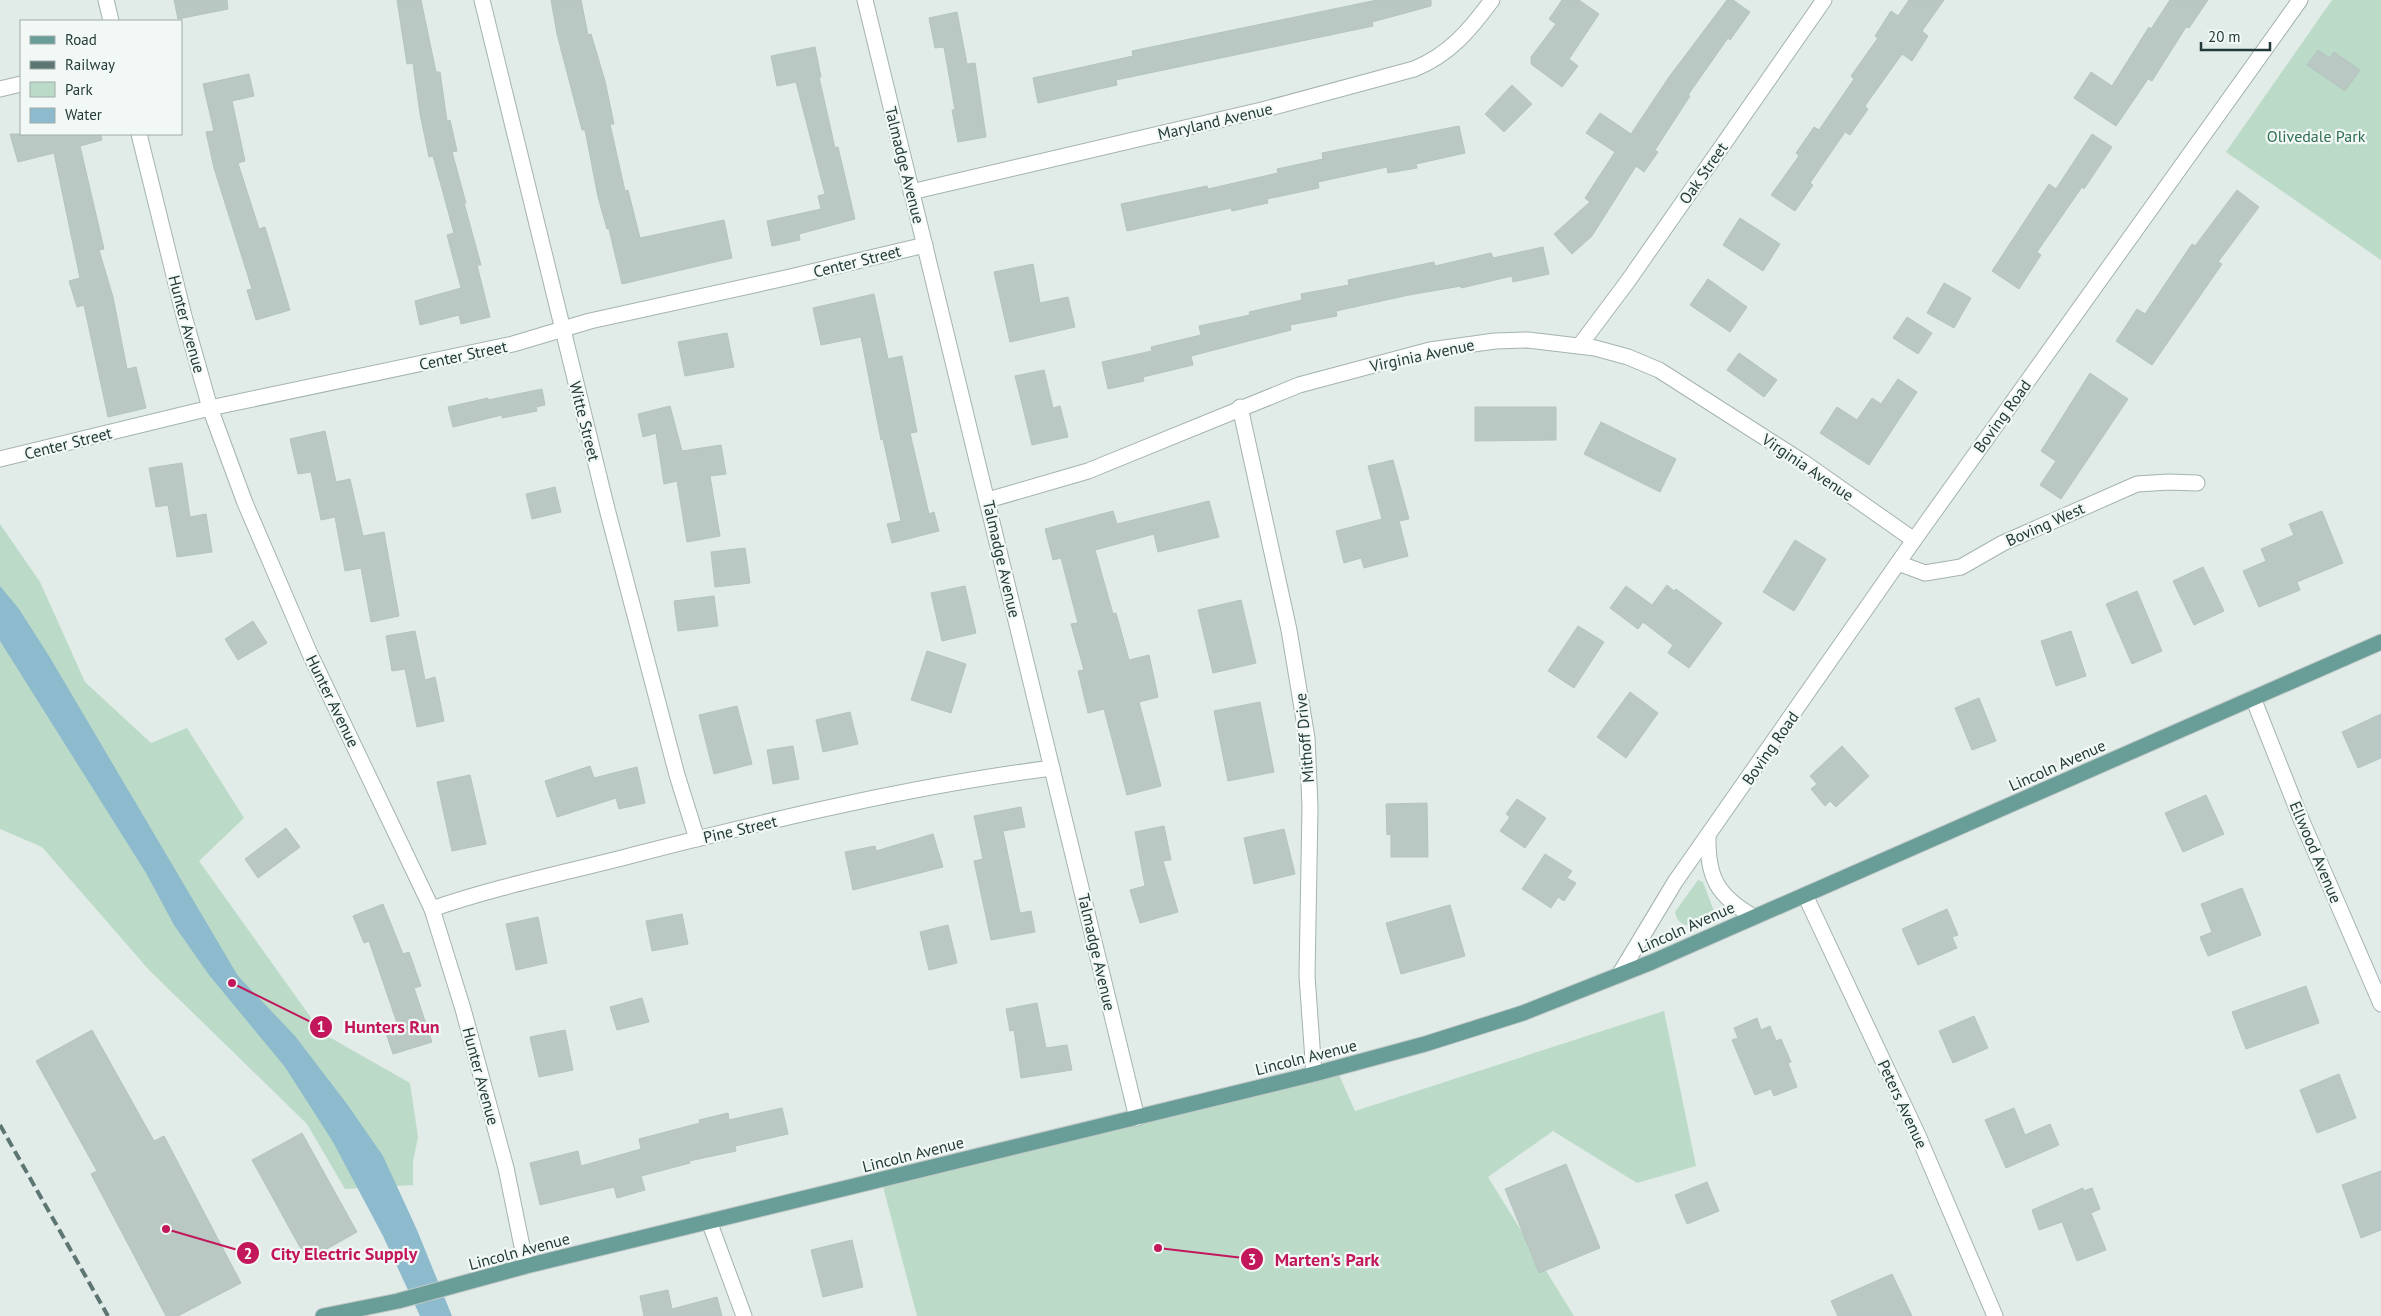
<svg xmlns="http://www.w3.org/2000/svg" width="2381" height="1316" viewBox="0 0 2381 1316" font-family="'PT Sans',sans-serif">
	<rect width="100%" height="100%" fill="#e1ebe8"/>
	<g fill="#bbdbc8">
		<polygon points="2332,0 2381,0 2381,260 2226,152"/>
		<polygon points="0,524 40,582 85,682 151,743 187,728 244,818 199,861 322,1033 410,1083 418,1137 413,1162 413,1185 345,1189 307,1124 149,970 42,847 0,829"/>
		<path d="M1698,880L1703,882L1715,914C1705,926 1678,933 1675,912Z"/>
		<polygon points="1664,1011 1696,1166 1637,1183 1553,1131 1488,1177 1574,1316 917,1316 881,1179 1336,1068 1355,1111"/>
	</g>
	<polygon fill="#8dbacd" points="0,586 19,609 49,656 238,976 295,1036 347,1104 383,1156 417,1230 452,1316 420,1316 383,1236 333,1142 285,1067 209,975 174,925 146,873 0,641"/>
	<g fill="#bac8c4" stroke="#b4c4c0">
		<polygon points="174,0 227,0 228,9 178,19"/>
		<polygon points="397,0 421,0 436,72 440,72 447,121 450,120 457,151 452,152 466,203 464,203 481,265 477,265 490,317 461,324 459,315 420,325 415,301 461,288 447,235 454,233 433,156 429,157 420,114 413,63 407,64"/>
		<polygon points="551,0 581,0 588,35 591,34 605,81 614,124 610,124 625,191 628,190 640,238 724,220 732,258 622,284 609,229 607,229 598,197 585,130 582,130 557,34"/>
		<polygon points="1377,0 1431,0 1431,6 1372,22 1373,26 1116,80 1117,85 1038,103 1033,78 1133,56 1132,51"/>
		<polygon points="1562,0 1579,0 1599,14 1569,59 1578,66 1562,87 1531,64 1531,57 1556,24 1549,19"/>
		<polygon points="1727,0 1733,0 1750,12 1730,40 1728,38 1688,95 1690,96 1655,150 1658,152 1644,172 1636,166 1592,236 1572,254 1554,234 1590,202 1585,198 1615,152 1586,133 1600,113 1631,134 1669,77"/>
		<polygon points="1909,0 1944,0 1922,31 1928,36 1912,61 1902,54 1865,106 1868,109 1850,135 1845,132 1810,183 1813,185 1795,211 1771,195 1799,156 1796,153 1814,127 1819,130 1854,79 1851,76 1878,38 1875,36 1891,11 1898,16"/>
		<polygon points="2170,0 2208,0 2189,28 2186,27 2152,81 2148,79 2116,126 2074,98 2091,72 2112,86 2149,27 2151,29"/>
		<polygon points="957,12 967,64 975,63 986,137 958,142 952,110 955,110 944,47 935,48 929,18"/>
		<polygon points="815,47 821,77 819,77 835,148 838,147 855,219 799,234 800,240 772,246 767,221 821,209 818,196 825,194 796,82 777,86 771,56"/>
		<polygon points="2318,50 2330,58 2334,52 2360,70 2345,91 2307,65"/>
		<polygon points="249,74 254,96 232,101 245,161 238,163 259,229 265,227 290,310 256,320 247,290 252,289 214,168 206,132 214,131 203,84"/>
		<polygon points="1512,85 1532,104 1504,132 1485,114"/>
		<polygon points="1459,126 1465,153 1416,164 1417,168 1388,173 1387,167 1318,182 1319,188 1267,199 1268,203 1232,211 1231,208 1127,231 1121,204 1207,186 1208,189 1278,173 1277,169 1323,159 1322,153"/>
		<polygon points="10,134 101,134 102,140 80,146 104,249 99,250 113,297 127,369 136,367 146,408 108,417 84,305 77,307 69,281 80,278 54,153 18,162"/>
		<polygon points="2092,134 2112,147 2084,189 2082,187 2037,252 2041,255 2019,289 1992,271 2049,184 2056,189"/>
		<polygon points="2237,190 2259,207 2218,262 2222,264 2152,365 2116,341 2137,309 2145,314 2192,244 2195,246"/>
		<polygon points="1740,218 1780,244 1763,271 1723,245"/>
		<polygon points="1543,247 1549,274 1513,282 1512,276 1461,288 1461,286 1409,295 1336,311 1337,316 1290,325 1291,330 1191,356 1193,365 1143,377 1144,381 1108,389 1102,362 1152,351 1151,347 1201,335 1199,326 1250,315 1249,312 1302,300 1301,294 1349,285 1348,280 1434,262 1435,266 1491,253 1493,258"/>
		<polygon points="1033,264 1040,303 1068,297 1075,327 1010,342 994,272"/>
		<polygon points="1708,279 1747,307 1730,332 1690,305"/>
		<polygon points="1944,283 1971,298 1954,328 1927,313"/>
		<polygon points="874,294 888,359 902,356 917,432 910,433 929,514 934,512 939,531 892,543 887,524 901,521 883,439 881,440 861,337 821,345 813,308"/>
		<polygon points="1907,317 1932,333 1918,354 1893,338"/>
		<polygon points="727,333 734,367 685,376 678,342"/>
		<polygon points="1739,353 1777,380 1764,397 1727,370"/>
		<polygon points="1044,370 1053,408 1060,406 1068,437 1032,445 1015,376"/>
		<polygon points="2090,373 2128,399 2061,499 2040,485 2056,461 2041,451"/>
		<polygon points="1898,379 1917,392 1869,465 1820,433 1837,407 1857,420 1872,398 1881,404"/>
		<polygon points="542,389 545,405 536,407 537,411 502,418 502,415 453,427 448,407 488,398 488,400"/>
		<polygon points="670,406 682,451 721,445 726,474 710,476 720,536 687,542 677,481 664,484 656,433 643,437 638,414"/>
		<polygon points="1475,407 1556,407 1556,440 1475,441"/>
		<polygon points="1601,422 1676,459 1660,492 1584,454"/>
		<polygon points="325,431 336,482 350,479 363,536 384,532 399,616 371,622 361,568 345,571 335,517 321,520 311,472 298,474 290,439"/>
		<polygon points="1393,460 1409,519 1399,521 1408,556 1364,568 1361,558 1344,563 1336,531 1382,519 1368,466"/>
		<polygon points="182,463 190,517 206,514 212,552 177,557 168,505 156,507 149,468"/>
		<polygon points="555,487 561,512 532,519 526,494"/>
		<polygon points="1209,501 1219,537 1158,552 1154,534 1095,550 1113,614 1116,613 1129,660 1149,655 1158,697 1139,702 1161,786 1127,795 1104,709 1088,713 1078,671 1084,670 1071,624 1078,623 1061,558 1053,560 1045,529 1113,511 1117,524"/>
		<polygon points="2322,511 2343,563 2297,582 2300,590 2259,607 2243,571 2266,561 2261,549 2294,535 2289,524"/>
		<polygon points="1795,540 1826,559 1794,611 1763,592"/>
		<polygon points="745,548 750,583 715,587 711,552"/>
		<polygon points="2203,567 2224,611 2194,625 2173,581"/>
		<polygon points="1667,585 1674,591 1676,589 1722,623 1689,668 1668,653 1673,645 1643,622 1638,629 1610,608 1626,586 1652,605"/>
		<polygon points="965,586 976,633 942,641 931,593"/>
		<polygon points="2137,591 2162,651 2132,664 2106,604"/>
		<polygon points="714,596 718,626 678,631 674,601"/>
		<polygon points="1241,600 1256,663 1213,673 1198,610"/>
		<polygon points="253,621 267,643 238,660 225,639"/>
		<polygon points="1578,626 1604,642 1574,688 1548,671"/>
		<polygon points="415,631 425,680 435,677 444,721 417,727 405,669 392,671 386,636"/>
		<polygon points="2071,631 2086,676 2056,686 2041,641"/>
		<polygon points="927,651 966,664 951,713 911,700"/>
		<polygon points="1630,692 1658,713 1626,758 1597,737"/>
		<polygon points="1979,698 1996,741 1972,750 1955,708"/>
		<polygon points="1260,702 1274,772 1228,781 1214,711"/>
		<polygon points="737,706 752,764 714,774 699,715"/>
		<polygon points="850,712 858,744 823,752 816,720"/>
		<polygon points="2381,714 2381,758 2358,768 2342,732"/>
		<polygon points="793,746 799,779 773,784 767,750"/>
		<polygon points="1842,746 1869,776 1836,807 1830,801 1825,806 1811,789 1817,784 1810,776"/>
		<polygon points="590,766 594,778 637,767 645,803 619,809 616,798 557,817 545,781"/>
		<polygon points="470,775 486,844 452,851 437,782"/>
		<polygon points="2206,795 2224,834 2183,852 2165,813"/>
		<polygon points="1517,799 1546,818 1525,848 1500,831 1510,817 1506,814"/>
		<polygon points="1427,803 1428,857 1391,857 1391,834 1387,835 1386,804"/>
		<polygon points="1021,807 1025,827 1003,831 1020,913 1031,911 1035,932 991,940 974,861 983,859 974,816"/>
		<polygon points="1164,826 1171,860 1163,861 1178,912 1140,923 1130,890 1145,886 1135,832"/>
		<polygon points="286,828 300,847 258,878 245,859"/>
		<polygon points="1284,829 1295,874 1254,884 1244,838"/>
		<polygon points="933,834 943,867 853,890 845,852 875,846 876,851"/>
		<polygon points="1545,854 1572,871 1567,878 1576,883 1564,901 1558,897 1551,908 1522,889"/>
		<polygon points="2242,888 2261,935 2208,956 2200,937 2212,932 2201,904"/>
		<polygon points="383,904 403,954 409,952 421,986 414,988 432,1042 393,1054 384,1027 397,1023 369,941 364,943 353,916"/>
		<polygon points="1450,905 1465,956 1401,974 1386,923"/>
		<polygon points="1947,909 1958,935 1952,937 1957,948 1918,965 1902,929"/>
		<polygon points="682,914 688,944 652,951 646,921"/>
		<polygon points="538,917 547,963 516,970 506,924"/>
		<polygon points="948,925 957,963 929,970 920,932"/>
		<polygon points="2306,986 2319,1023 2246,1049 2232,1012"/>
		<polygon points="642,998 649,1022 617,1030 610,1007"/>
		<polygon points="1037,1003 1046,1048 1067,1045 1072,1070 1021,1078 1014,1030 1010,1031 1006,1009"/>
		<polygon points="1974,1016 1988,1048 1953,1063 1939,1031"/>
		<polygon points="1757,1018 1761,1030 1770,1026 1776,1041 1781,1039 1791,1062 1788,1063 1797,1087 1774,1096 1771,1089 1755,1095 1732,1040 1738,1038 1734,1028"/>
		<polygon points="92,1030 154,1141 164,1136 241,1283 178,1316 166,1316 91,1174 97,1171 36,1061"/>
		<polygon points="565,1030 573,1070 539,1077 530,1037"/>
		<polygon points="2339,1074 2356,1118 2317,1133 2300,1090"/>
		<polygon points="782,1108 788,1134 735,1146 736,1151 689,1161 690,1163 641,1176 645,1190 617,1198 614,1187 540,1205 530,1163 578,1151 581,1166 641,1149 639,1139 700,1123 699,1120 728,1113 729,1120"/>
		<polygon points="2014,1108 2025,1135 2050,1124 2059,1145 2006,1168 1985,1120"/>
		<polygon points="302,1133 357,1232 307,1260 252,1160"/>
		<polygon points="1566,1164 1600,1248 1539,1273 1505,1189"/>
		<polygon points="2381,1171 2381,1230 2361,1238 2342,1185"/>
		<polygon points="1707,1182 1719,1211 1687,1224 1675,1195"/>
		<polygon points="2083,1188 2084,1191 2092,1188 2100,1209 2091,1213 2106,1250 2077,1261 2062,1222 2039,1230 2032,1210"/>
		<polygon points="852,1240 863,1287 823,1297 811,1250"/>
		<polygon points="1892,1274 1912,1316 1838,1316 1831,1301"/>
		<polygon points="668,1290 672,1309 717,1297 722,1316 644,1316 640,1296"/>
	</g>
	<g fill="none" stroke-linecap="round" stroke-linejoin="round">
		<defs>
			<g id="minor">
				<polyline points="106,0 111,21"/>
				<polyline points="482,0 607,509 677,775 697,839"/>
				<polyline points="0,89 21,84"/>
				<polyline points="139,134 184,316 210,408 245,503 310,654 432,909 463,1009 506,1168 526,1266"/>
				<path d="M911,192L1266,109L1414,69C1449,55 1470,30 1492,0"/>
				<polyline points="1580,345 1628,281 1824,0"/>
				<polyline points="1240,407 1289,630 1307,738 1310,807 1307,976 1314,1074"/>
				<polyline points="0,459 210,408 513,344 590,321 790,277 925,245"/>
				<polyline points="988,500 1088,471 1299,385 1430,350 1495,341 1528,340 1595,348 1628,357 1659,370 1803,462 1914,540"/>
				<polyline points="1898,563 1925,573 1961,567 2003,543 2137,484 2169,482 2197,483"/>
				<polyline points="2253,698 2301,819 2381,1004"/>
				<path d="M1708,835C1707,877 1717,896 1754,917"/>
				<polyline points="1805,895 1917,1133 1995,1316"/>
				<path d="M432,909C498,886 569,872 637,854C774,819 912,786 1052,768"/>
				<polyline points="1619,975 1675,882 1914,540 2300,0"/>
				<polyline points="709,1221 744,1316"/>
			</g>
			<polyline id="tertiary" points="865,0 1137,1118"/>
			<polyline id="primary" points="323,1316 398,1301 526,1266 1314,1074 1425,1044 1523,1013 1652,962 2381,642"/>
		</defs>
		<use href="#minor" stroke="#a4b3b0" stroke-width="17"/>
		<use href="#tertiary" stroke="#a4b3b0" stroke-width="17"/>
		<use href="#primary" stroke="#c1c8c7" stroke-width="17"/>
		<use href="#minor" stroke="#fff" stroke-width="15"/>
		<use href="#tertiary" stroke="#fff" stroke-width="15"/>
		<use href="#primary" stroke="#699e98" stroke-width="15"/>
		<polyline stroke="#5d7673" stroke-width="4" stroke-dasharray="10 5" stroke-linecap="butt" points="0,1125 108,1316"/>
	</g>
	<g text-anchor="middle" stroke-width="4.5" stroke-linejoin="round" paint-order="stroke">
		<g font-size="16" fill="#233b38" stroke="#f2f8f5">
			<text transform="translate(1215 121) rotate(-13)" y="6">Maryland Avenue</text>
			<text transform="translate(905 165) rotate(76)" y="6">Talmadge Avenue</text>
			<text transform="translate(1703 173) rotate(-55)" y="6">Oak Street</text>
			<text transform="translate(857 261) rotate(-14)" y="6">Center Street</text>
			<text transform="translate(187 324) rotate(75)" y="6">Hunter Avenue</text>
			<text transform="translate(463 355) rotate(-12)" y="6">Center Street</text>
			<text transform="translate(1422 355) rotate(-12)" y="6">Virginia Avenue</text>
			<text transform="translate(2002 416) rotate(-54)" y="6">Boving Road</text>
			<text transform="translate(585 421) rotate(76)" y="6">Witte Street</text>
			<text transform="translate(68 443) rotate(-14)" y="6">Center Street</text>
			<text transform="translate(1808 467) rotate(34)" y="6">Virginia Avenue</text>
			<text transform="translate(2045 524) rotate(-24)" y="6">Boving West</text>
			<text transform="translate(1002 559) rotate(77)" y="6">Talmadge Avenue</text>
			<text transform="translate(333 701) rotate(64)" y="6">Hunter Avenue</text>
			<text transform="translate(1304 738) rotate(-95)" y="6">Mithoff Drive</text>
			<text transform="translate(1770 748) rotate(-55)" y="6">Boving Road</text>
			<text transform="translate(2057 765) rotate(-24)" y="6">Lincoln Avenue</text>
			<text transform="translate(740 829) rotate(-13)" y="6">Pine Street</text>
			<text transform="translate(2316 852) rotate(67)" y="6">Ellwood Avenue</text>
			<text transform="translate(1686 927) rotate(-24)" y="6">Lincoln Avenue</text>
			<text transform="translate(1097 952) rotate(77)" y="6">Talmadge Avenue</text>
			<text transform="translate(1306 1057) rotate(-14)" y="6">Lincoln Avenue</text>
			<text transform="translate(481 1076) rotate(75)" y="6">Hunter Avenue</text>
			<text transform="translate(1903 1104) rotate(65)" y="6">Peters Avenue</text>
			<text transform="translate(913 1154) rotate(-14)" y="6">Lincoln Avenue</text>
			<text transform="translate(519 1251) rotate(-15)" y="6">Lincoln Avenue</text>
		</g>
		<g font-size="16" fill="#2f6f51" stroke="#f2f8f5">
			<text x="2316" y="142">Olivedale Park</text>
		</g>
	</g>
	<path fill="none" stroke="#c2185b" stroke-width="2" d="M232 983L321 1027M166 1229L248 1253M1158 1248L1252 1259"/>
	<g fill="#c2185b" stroke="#f2f8f5" stroke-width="2">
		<circle cx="232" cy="983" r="5"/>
		<circle cx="166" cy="1229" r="5"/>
		<circle cx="1158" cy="1248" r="5"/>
		<circle cx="321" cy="1027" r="12"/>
		<circle cx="248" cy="1253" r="12"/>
		<circle cx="1252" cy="1259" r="12"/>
	</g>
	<g font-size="15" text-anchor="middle" font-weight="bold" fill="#fff">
		<text x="321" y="1032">1</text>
		<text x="248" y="1259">2</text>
		<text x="1252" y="1265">3</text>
	</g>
	<g font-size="18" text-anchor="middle" font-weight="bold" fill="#c2185b" stroke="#f2f8f5" stroke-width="4.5" stroke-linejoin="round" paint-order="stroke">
		<text x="392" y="1033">Hunters Run</text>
		<text x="344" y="1260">City Electric Supply</text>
		<text x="1327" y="1266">Marten's Park</text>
	</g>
	<rect x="20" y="20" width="162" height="115" fill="#f2f8f5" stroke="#9faca9"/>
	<rect x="30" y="36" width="25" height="8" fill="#699e98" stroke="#9faca9"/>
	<text x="65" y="45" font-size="15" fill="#233b38">Road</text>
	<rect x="30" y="61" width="25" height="8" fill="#5d7673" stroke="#9faca9"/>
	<text x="65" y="70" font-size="15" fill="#233b38">Railway</text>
	<rect x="30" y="82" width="25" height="15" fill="#bbdbc8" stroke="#9faca9"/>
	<text x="65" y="95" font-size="15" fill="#233b38">Park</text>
	<rect x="30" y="108" width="25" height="15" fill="#8dbacd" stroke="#9faca9"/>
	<text x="65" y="120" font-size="15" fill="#233b38">Water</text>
	<path d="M2201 42v8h69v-8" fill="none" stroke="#233b38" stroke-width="2.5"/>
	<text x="2208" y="42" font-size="15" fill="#233b38" stroke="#f2f8f5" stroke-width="4" paint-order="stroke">20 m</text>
</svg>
